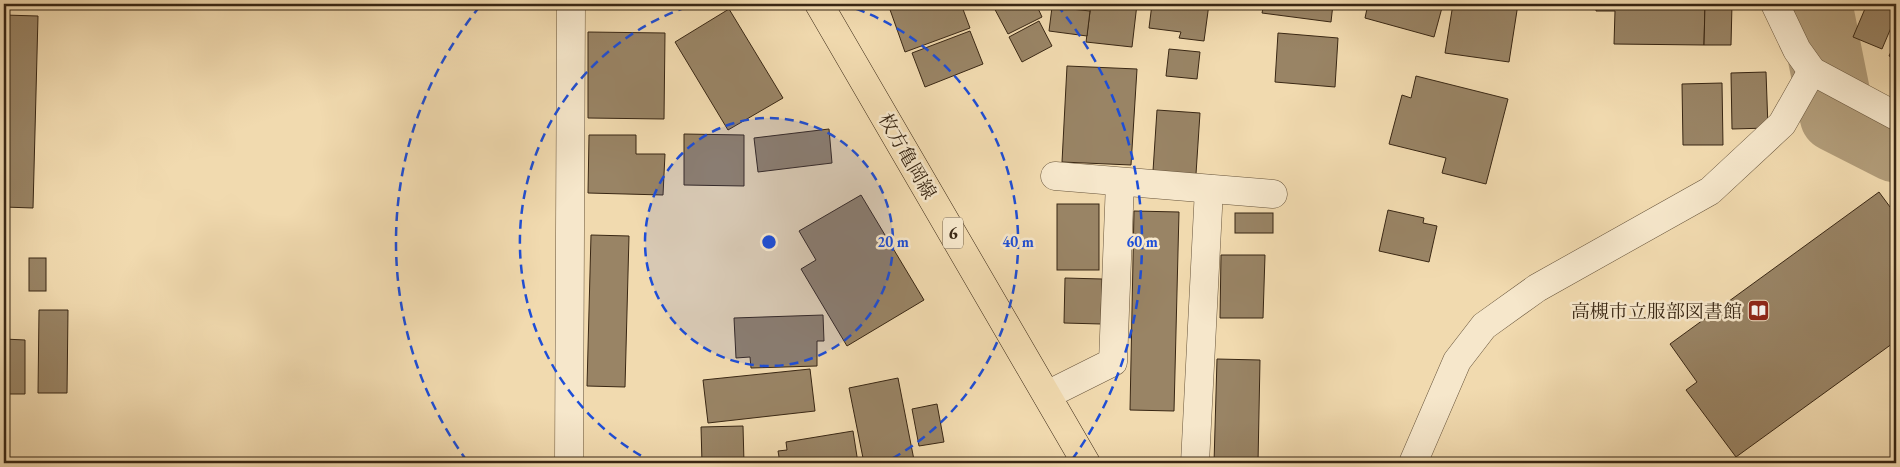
<svg xmlns="http://www.w3.org/2000/svg" width="1900" height="467" viewBox="0 0 1900 467" font-family="'EB Garamond','Noto Serif JP',serif">
	<rect width="100%" height="100%" fill="#f1daaf"/>
	<filter id="stains"><feTurbulence type="fractalNoise" baseFrequency=".004" numOctaves="4"/><feColorMatrix values="0 0 0 0 .2 0 0 0 0 .09 0 0 0 0 .02 0 0 0 .5 -.17"/></filter>
	<radialGradient id="worn" r=".72"><stop offset=".6" stop-color="#630" stop-opacity="0"/><stop offset="1" stop-color="#630" stop-opacity=".3"/></radialGradient>
	<g fill="none" stroke-linecap="round" stroke-linejoin="round">
		<polyline stroke="#b29d7a" stroke-width="75" points="1815,6 1837,115 1896,145"/>
	</g>
	<g fill="#998465" stroke="#392714">
		<polygon points="888,4 961,4 970,28 905,52"/>
		<polygon points="992,4 1036,4 1042,17 1008,34"/>
		<polygon points="1091,4 1137,4 1132,47 1086,42"/>
		<polygon points="1152,4 1209,4 1204,41 1179,38 1181,32 1149,28"/>
		<polygon points="1264,4 1333,4 1331,22 1262,13"/>
		<polygon points="1368,4 1443,4 1434,37 1365,18"/>
		<polygon points="1453,4 1518,4 1509,62 1445,53"/>
		<polygon points="1596,4 1705,4 1704,45 1614,44 1615,11 1596,11"/>
		<polygon points="1705,4 1732,4 1731,45 1704,45"/>
		<polygon points="1867,4 1896,4 1896,16 1882,49 1853,37"/>
		<polygon points="1052,7 1090,11 1087,36 1049,31"/>
		<polygon points="729,9 783,98 728,130 675,42"/>
		<polygon points="4,15 38,16 33,208 4,207"/>
		<polygon points="1039,21 1052,46 1022,62 1009,37"/>
		<polygon points="970,31 983,64 925,87 912,53"/>
		<polygon points="588,32 665,33 664,119 588,118"/>
		<polygon points="1278,33 1338,38 1335,87 1275,82"/>
		<polygon points="1896,41 1896,59 1889,56"/>
		<polygon points="1169,49 1200,52 1197,79 1166,76"/>
		<polygon points="1067,66 1137,69 1131,165 1062,162"/>
		<polygon points="1766,72 1768,128 1732,129 1731,73"/>
		<polygon points="1416,76 1508,99 1486,184 1442,173 1446,158 1389,144 1402,95 1411,98"/>
		<polygon points="1722,83 1723,145 1683,145 1682,84"/>
		<polygon points="1157,110 1200,113 1196,174 1153,171"/>
		<polygon points="829,129 832,163 758,172 754,138"/>
		<polygon points="684,134 744,135 744,186 684,185"/>
		<polygon points="589,135 636,135 636,154 665,154 663,195 588,193"/>
		<polygon points="1879,192 1896,215 1896,341 1736,457 1686,390 1697,382 1670,344"/>
		<polygon points="861,195 924,300 847,346 801,269 816,260 799,231"/>
		<rect x="1057" y="204" width="42" height="66"/>
		<polygon points="1388,210 1424,218 1423,223 1437,226 1429,262 1379,251"/>
		<polygon points="1134,211 1179,212 1174,411 1130,410"/>
		<rect x="1235" y="213" width="38" height="20"/>
		<polygon points="591,235 629,236 625,387 587,386"/>
		<polygon points="1221,255 1265,255 1263,318 1220,318"/>
		<rect x="29" y="258" width="17" height="33"/>
		<polygon points="1065,278 1102,279 1101,324 1064,323"/>
		<polygon points="39,310 68,310 67,393 38,393"/>
		<polygon points="823,315 824,341 817,341 817,366 751,368 750,357 736,358 734,318"/>
		<polygon points="4,339 25,340 25,394 4,394"/>
		<polygon points="1217,359 1260,360 1258,463 1214,463"/>
		<polygon points="810,369 815,411 708,423 703,380"/>
		<polygon points="898,378 914,460 895,463 864,463 849,388"/>
		<polygon points="937,404 944,442 919,446 912,409"/>
		<polygon points="743,426 744,463 702,463 701,427"/>
		<polygon points="853,431 858,463 780,463 778,451 787,450 786,442"/>
	</g>
	<g fill="none" stroke-linecap="round" stroke-linejoin="round">
		<defs>
			<g id="minor">
				<polyline points="1775,4 1797,50 1812,71 1896,116"/>
				<polyline points="1055,176 1273,194"/>
				<polyline points="1047,395 1113,362 1120,182"/>
				<polyline points="569,463 571,4"/>
				<polyline points="1195,463 1209,189"/>
				<polyline points="1413,463 1457,361 1484,326 1537,288 1710,191 1782,124 1812,71"/>
			</g>
			<polyline id="primary" points="819,4 1086,463"/>
		</defs>
		<use href="#minor" stroke="#67543b" stroke-width="29"/>
		<use href="#primary" stroke="#392714" stroke-width="29"/>
		<use href="#minor" stroke="#f6e7cb" stroke-width="28"/>
		<use href="#primary" stroke="#f1daaf" stroke-width="28"/>
	</g>
	<circle cx="769" cy="242" r="124" fill="#1d4ed8" fill-opacity=".12"/>
	<g fill="none" stroke="#1d4ed8" stroke-width="2.5" stroke-dasharray="9 6">
		<circle cx="769" cy="242" r="124"/>
		<path d="M654 463A249 249 0 0 1 696 4M842 4A249 249 0 0 1 884 463"/>
		<path d="M467 461A373 373 0 0 1 481 5M1057 5A373 373 0 0 1 1071 461"/>
	</g>
	<defs>
		<symbol id="library-square" viewBox="-11 -11 22 22"><rect x="-9" y="-9" width="18" height="18" rx="4" fill="#8f2418" stroke="#f6e7cb"/><path d="M-6-4Q-3-5.5-.7-3.5V5Q-3 3-6 4ZM6-4Q3-5.5 .7-3.5V5Q3 3 6 4Z" fill="#fff"/></symbol>
	</defs>
	<g fill-rule="evenodd">
		<use href="#library-square" x="1746" y="298" width="25" height="25"/>
	</g>
	<g text-anchor="middle" stroke-width="5" stroke-linejoin="round" paint-order="stroke">
		<rect fill="#f6e7cb" stroke="#72614b" stroke-width="1" x="943" y="217.5" width="20" height="31" rx="4"/>
		<g font-size="18" font-weight="bold" fill="#392714">
			<text x="953" y="239">6</text>
		</g>
		<g font-size="19" fill="#392714" stroke="#f6e7cb">
			<text transform="translate(908 156) rotate(60)" y="7">枚方亀岡線</text>
		</g>
		<g font-size="19" fill="#392714" stroke="#f6e7cb" text-anchor="end">
			<text x="1742" y="318">高槻市立服部図書館</text>
		</g>
	</g>
	<circle cx="769" cy="242" r="8" fill="#1d4ed8" stroke="#f6e7cb" stroke-width="2.5"/>
	<g font-size="15" text-anchor="middle" font-weight="bold" fill="#1d4ed8" stroke="#f6e7cb" stroke-width="5" stroke-linejoin="round" paint-order="stroke">
		<text x="893" y="247">20 m</text>
		<text x="1018" y="247">40 m</text>
		<text x="1142" y="247">60 m</text>
	</g>
	<rect width="1900" height="467" fill="none" stroke="#f1daaf" stroke-width="20"/>
	<rect x="5" y="5" width="1890" height="457" fill="none" stroke="#392714" stroke-width="2.5"/>
	<rect x="10" y="10" width="1880" height="447" fill="none" stroke="#392714"/>
	<rect width="100%" height="100%" filter="url(#stains)"/>
	<rect width="100%" height="100%" fill="url(#worn)"/>
</svg>
